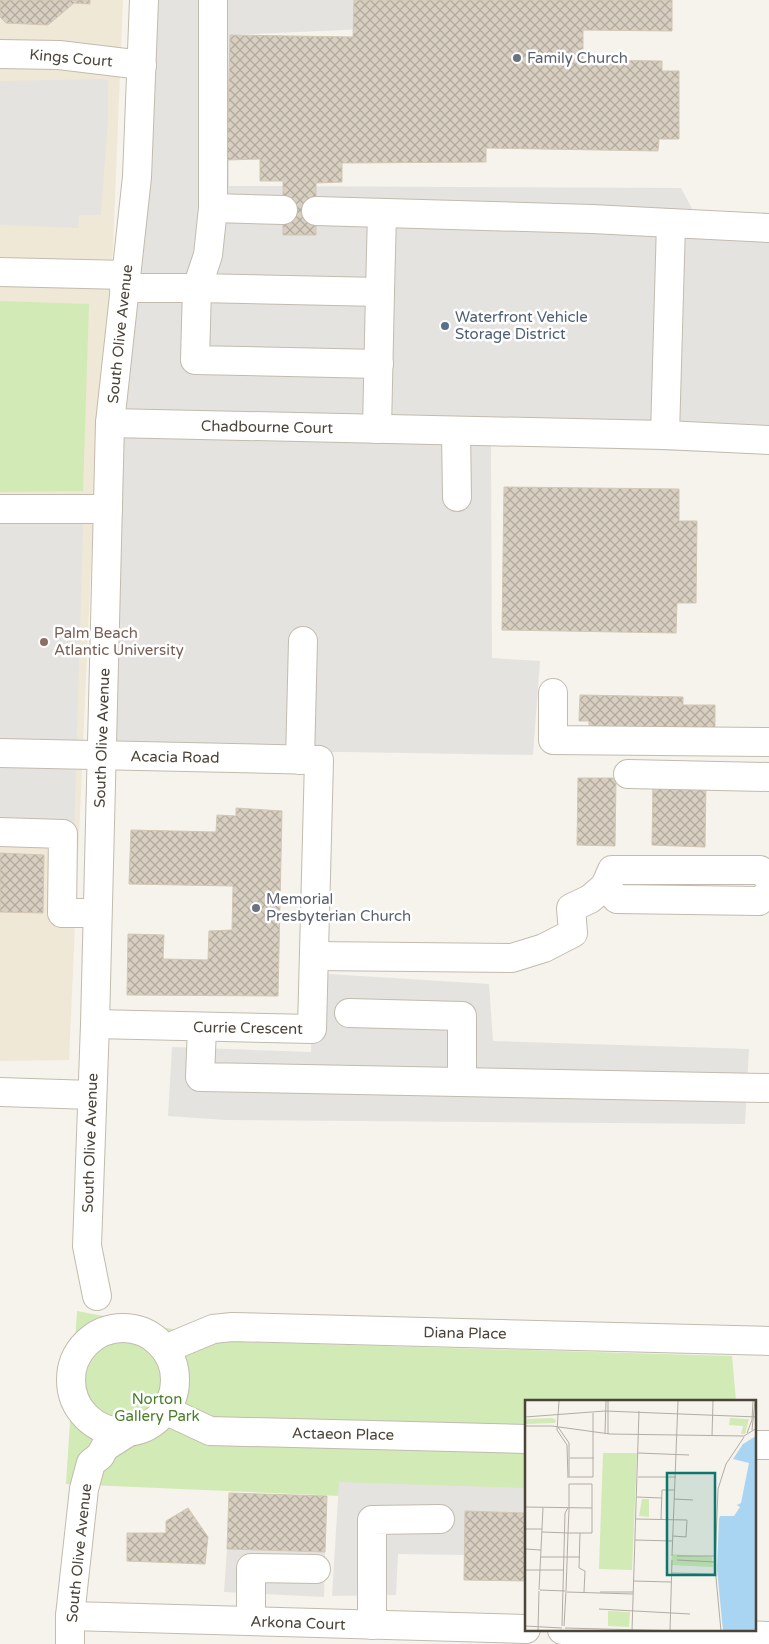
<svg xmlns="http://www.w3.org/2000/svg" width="769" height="1644" viewBox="0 0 769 1644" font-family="'Varela Round',sans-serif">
	<defs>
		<pattern id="building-cross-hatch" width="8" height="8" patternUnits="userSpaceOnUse" patternTransform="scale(1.25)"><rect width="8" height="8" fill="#d8cfc1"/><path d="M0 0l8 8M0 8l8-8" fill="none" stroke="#b1aa9e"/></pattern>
	</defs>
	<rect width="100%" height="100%" fill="#f6f3ec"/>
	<polygon fill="#efe8d6" points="0,0 123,0 113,247 94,500 69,1060 0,1061"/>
	<g fill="#d2eab5">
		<polygon points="0,301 89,304 83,491 0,492"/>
		<polygon points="77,1311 241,1342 732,1356 736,1401 526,1402 526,1504 66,1484"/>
	</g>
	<g fill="#e5e3e0">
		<polygon points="156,0 367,0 366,29 230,35 229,186 681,188 696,216 769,217 769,454 491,445 492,658 540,661 533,755 342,752 101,755 110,434"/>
		<polygon points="102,79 108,81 108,118 101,215 79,215 78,228 0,225 0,81"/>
		<polygon points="84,499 74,835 0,834 0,500"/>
		<polygon points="313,973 489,984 493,1041 749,1049 745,1124 226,1120 168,1116 172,1047 311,1052"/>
		<polygon points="339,1482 526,1488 526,1513 466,1511 464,1555 398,1554 396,1595 332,1596"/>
		<polygon points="227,1549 325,1552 324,1597 224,1592"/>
	</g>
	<g fill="url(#building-cross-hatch)" stroke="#d3c7b4">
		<polygon points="0,0 90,0 90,4 74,3 48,25 6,23 0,17"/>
		<polygon points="354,0 672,0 672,31 583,30 583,60 662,61 662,71 679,71 679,139 659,139 658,151 486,148 486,162 342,163 342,182 316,183 316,235 283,235 283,181 260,181 260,159 227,160 230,35 353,37"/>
		<polygon points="504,487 679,489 679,521 697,521 696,603 677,603 676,633 502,630"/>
		<polygon points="580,695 683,697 683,705 715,705 715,735 589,733 589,721 579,721"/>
		<polygon points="578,778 616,778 615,846 577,845"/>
		<polygon points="653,780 706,781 705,847 652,845"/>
		<polygon points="236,808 282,811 278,996 127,995 128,934 164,935 163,959 208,960 209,931 232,930 233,886 129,884 131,830 216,832 217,815 236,816"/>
		<polygon points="0,853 44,855 43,913 0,912"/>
		<polygon points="229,1493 327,1496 325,1552 227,1549"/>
		<polygon points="188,1508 208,1537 205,1564 127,1561 127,1533 166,1533 166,1521"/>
		<polygon points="465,1511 526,1513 526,1581 464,1580"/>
	</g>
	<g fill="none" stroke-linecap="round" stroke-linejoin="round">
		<defs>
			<g id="minor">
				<polyline points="213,0 213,208 208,255 197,288 195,360 379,364"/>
				<polyline points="0,54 59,55 142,65"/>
				<polyline points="213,208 283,210"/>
				<polyline points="316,211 592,219 769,228"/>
				<polyline points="0,272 126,275"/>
				<polyline points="124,288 197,288 380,292 382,213"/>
				<polyline points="110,423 665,435 671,223"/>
				<polyline points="377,429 380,292"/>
				<polyline points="456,431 457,497"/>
				<polyline points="665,435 769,440"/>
				<polyline points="0,509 108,509"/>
				<polyline points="553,693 553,740 769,742"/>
				<polyline points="0,753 319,760 312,1029 95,1024"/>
				<polyline points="300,760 303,641"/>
				<polyline points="628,774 769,777"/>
				<polyline points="0,832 63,834 62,913 97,913"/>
				<polyline points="605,886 617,899 759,901 769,894"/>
				<polyline points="314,956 512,958 544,948 573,933 571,908 590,899 605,886 612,870 760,870 769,878"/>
				<polyline points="349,1013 462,1016 462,1082"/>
				<polyline points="202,1027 200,1077 769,1088"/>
				<polyline points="0,1092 92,1095"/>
				<polyline points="97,1296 87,1246 95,1024 110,423 137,177 144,0"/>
				<circle cx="123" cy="1380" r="52"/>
				<polyline points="165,1349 213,1329 232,1327 769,1341"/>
				<polyline points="165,1410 210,1431 526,1439"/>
				<polyline points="755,1445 769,1445"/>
				<polyline points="70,1616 526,1629"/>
				<polyline points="251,1621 251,1568 316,1569"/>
				<polyline points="372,1625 372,1520 440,1519"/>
				<polyline points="562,1630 769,1636"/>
				<polyline points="70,1644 70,1616 84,1489 91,1463 100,1456 105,1447 130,1431"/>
			</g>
		</defs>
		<use href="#minor" stroke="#c2bbae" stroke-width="30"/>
		<use href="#minor" stroke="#fff" stroke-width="28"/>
	</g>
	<g fill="#6b7280" stroke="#fff" stroke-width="2">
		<circle cx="517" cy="58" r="5"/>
		<circle cx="256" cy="908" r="5"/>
	</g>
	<circle fill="#5c6f8a" stroke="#fff" stroke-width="2" cx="445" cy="326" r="5"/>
	<circle fill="#8d6e63" stroke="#fff" stroke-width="2" cx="44" cy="642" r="5"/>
	<g text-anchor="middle" stroke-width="5" stroke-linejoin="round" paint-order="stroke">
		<g font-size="15" fill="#4b4439" stroke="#fff">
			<text transform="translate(71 58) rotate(5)" y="5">Kings Court</text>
			<text transform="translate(120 334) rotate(-84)" y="5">South Olive Avenue</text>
			<text transform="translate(267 427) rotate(1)" y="5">Chadbourne Court</text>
			<text transform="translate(102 738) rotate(-88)" y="5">South Olive Avenue</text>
			<text transform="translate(175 757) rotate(1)" y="5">Acacia Road</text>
			<text transform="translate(248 1028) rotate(1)" y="5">Currie Crescent</text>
			<text transform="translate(90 1143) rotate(-88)" y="5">South Olive Avenue</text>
			<text transform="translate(465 1333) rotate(1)" y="5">Diana Place</text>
			<text transform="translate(343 1434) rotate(1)" y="5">Actaeon Place</text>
			<text transform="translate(79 1553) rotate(-84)" y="5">South Olive Avenue</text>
			<text transform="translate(298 1623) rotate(2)" y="5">Arkona Court</text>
		</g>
		<g font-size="15" fill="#5b616d" stroke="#fff" text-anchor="start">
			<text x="527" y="63">Family Church</text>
			<text x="266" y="904">Memorial<tspan x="266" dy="17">Presbyterian Church</tspan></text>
		</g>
		<g font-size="15" fill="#4e5e75" stroke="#fff" text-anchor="start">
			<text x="455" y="322">Waterfront Vehicle<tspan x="455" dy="17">Storage District</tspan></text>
		</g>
		<g font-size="15" fill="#785e54" stroke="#fff" text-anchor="start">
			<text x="54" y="638">Palm Beach<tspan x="54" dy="17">Atlantic University</tspan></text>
		</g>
		<g font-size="15" fill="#4a7f2a" stroke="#fff">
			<text x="157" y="1404">Norton<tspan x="157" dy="17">Gallery Park</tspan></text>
		</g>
	</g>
	<g transform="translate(525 1400)">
		<rect width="231" height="231" fill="#f6f3ec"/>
		<path d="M27,18L31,20L30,23L0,24L2,19ZM205,18L224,19L220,34H216L218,26L204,25ZM117,99H124V117L114,116ZM147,154L187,157L188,167L146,165ZM83,211L105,212L104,227L83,226Z" fill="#d2eab5"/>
		<path d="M78,53H112L107,170L74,169Z" fill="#d2eab5"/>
		<path d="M231,36V231H198L192,169L194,119L195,116H209L215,107L212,105L216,103L224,63L208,59L218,44Z" fill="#a9d4f2"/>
		<path fill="none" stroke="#b2ada4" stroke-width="1" d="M34,1L32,30L42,45L43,78M0,17L80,11L232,17M0,26H27L85,34L219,36L232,28M33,27L44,43V77M227,30L230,1M80,33L81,1M222,33L227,20L228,1M83,34V1M187,36L188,1M113,53L164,55M45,58H69M44,77H68V13M113,77H151M112,97L137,98M149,99L168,100M0,107L67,108M111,119L162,120L161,137L148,136M136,120L137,90H150M0,129H17M17,132L43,133H67V84H44V110L43,133L41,191L39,226M55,133L54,168L60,171L59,192M110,140L148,141M0,149L16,150M147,156L153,1M152,156H190M16,157H55M152,160L190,162M0,170H39M147,173L190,174M108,181L146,182M14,190L18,108M15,190L40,191M42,192L108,194M75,192H108M74,209L165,214M0,226L37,228M37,226L40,113L43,108M40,228L157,231M13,231L14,191M107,231L114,11M145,231L147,160M196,231L190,167L193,89L201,64L219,37"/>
		<path fill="#0f766e" fill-opacity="0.15" stroke="#0f766e" stroke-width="2.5" d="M142,73H190V175H142Z"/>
		<rect width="231" height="231" fill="none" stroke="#4b4439" stroke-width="2.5"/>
	</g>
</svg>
